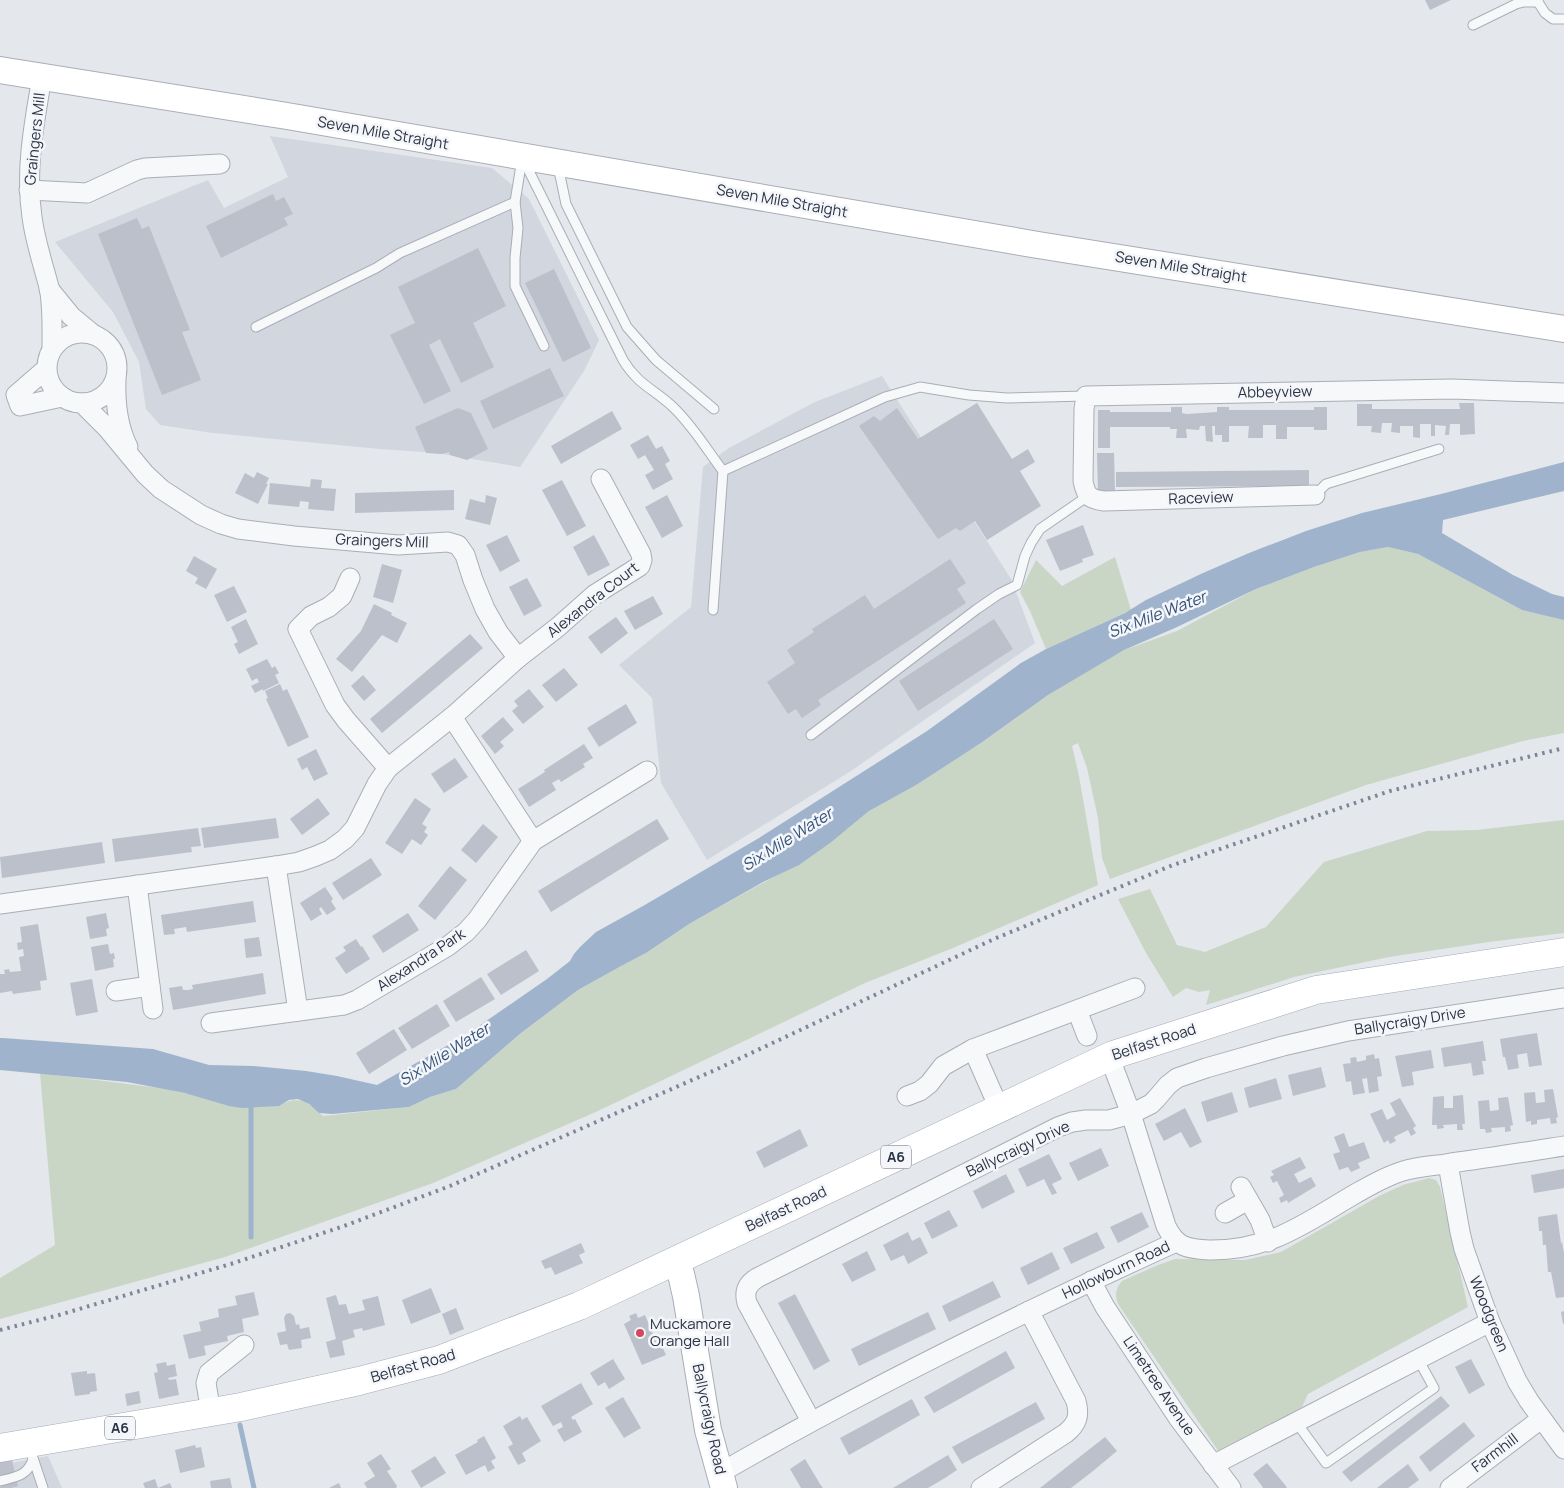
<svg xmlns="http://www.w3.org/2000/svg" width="1564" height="1488" viewBox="0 0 1564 1488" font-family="Manrope,sans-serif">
	<rect width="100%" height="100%" fill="#e4e7ec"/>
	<g fill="#d2d6de">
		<polygon points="270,136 492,168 529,199 599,340 584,371 520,467 437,453 380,449 213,433 160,425 146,409 139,362 113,312 55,242 208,180 224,208 288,177"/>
		<polygon points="882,376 1011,579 1035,643 851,771 707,860 661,783 652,698 619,665 691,607 703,467 729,448 815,402"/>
		<polygon points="48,1456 62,1488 0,1488 0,1465"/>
	</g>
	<g fill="#c9d6c5">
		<path d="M1388,547L1418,554L1522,610L1564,619V733L1523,741L1366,785L1110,879L1102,858L1098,818L1087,768L1078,743L1072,746L1079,776L1098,885L953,948L865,983L598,1111L433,1183L225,1257L0,1319V1278L55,1245L40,1073L160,1088L185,1093L278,1106C300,1095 306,1101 323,1116L409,1107L430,1097L456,1089L521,1033L578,990L623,965L646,953L689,924L779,874L847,829L869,811L986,740L1048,695L1081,674L1124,650L1177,631L1256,589L1314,567L1360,552Z"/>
		<polygon points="1115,557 1131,610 1046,649 1030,611 1020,592 1036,560 1062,586"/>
		<polygon points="1564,820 1564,933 1489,942 1389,957 1294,977 1206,1005 1210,990 1199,992 1186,988 1173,997 1146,953 1118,899 1150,889 1177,945 1205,952 1266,927 1324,862 1427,831 1477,830"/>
		<path d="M1429,1178L1436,1180L1440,1187L1468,1307L1308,1394L1302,1407L1219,1452L1118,1304C1115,1295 1115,1289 1122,1281L1158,1265L1175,1259L1245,1260L1281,1252L1379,1196L1403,1185Z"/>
	</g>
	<polygon fill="#9fb4cc" points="1564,462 1564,491 1443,520 1442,533 1513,575 1552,594 1564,597 1564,620 1522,610 1418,554 1388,547 1360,552 1314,567 1256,589 1175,628 1124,650 1048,695 984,741 916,785 869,811 830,843 799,865 765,881 689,924 646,953 623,965 578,990 521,1033 456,1089 430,1097 409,1107 332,1114 319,1113 309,1104 298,1099 289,1100 279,1106 242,1108 229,1106 185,1093 127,1082 0,1070 0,1038 3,1038 153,1049 209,1065 254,1066 306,1071 337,1076 377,1085 466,1035 547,979 570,961 574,954 580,947 596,932 643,906 759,838 927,731 1021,663 1046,649 1125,613 1146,600 1203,573 1249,553 1306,531 1362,513 1441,494"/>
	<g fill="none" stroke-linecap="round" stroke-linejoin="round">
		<g stroke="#9fb4cc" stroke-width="5">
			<polyline points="251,1103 251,1237"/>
			<polyline points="240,1425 254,1488"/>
		</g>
	</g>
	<g fill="#bbc0ca">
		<polygon points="1425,0 1451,0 1430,10"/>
		<polygon points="273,194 276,201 284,197 293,214 284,218 288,225 221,258 206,226"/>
		<polygon points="137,218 142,229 149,226 190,330 182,332 201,380 162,395 98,234"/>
		<polygon points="478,248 506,306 473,323 494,367 461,383 440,339 429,345 451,391 424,404 390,335 415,323 398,287"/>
		<polygon points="554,269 591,348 563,362 525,283"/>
		<polygon points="550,368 564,396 493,429 480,401"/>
		<polygon points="977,403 1012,459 1028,449 1035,462 1020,471 1041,506 987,540 975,521 960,531 956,528 938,539 859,426 874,416 880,421 897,408 918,439"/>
		<polygon points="1459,403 1474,403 1475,434 1460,435 1460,424 1450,424 1449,435 1445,435 1446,426 1435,425 1435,436 1431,436 1431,424 1420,424 1420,438 1413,437 1413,426 1400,426 1400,433 1391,432 1392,423 1382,423 1381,433 1371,432 1372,426 1357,426 1357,404 1372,404 1372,409 1460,409"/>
		<polygon points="1171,407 1182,407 1182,413 1187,414 1217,412 1217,407 1229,407 1229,410 1314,410 1314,407 1327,407 1327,430 1314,430 1314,427 1287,427 1287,439 1276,439 1276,425 1263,425 1263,438 1248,438 1249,426 1229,426 1229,442 1222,442 1222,435 1215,435 1215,426 1212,426 1213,442 1206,441 1205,426 1200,426 1199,430 1186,429 1187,438 1176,438 1177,429 1170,429 1170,427 1110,427 1110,448 1098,448 1098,410 1110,410 1110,412 1171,412"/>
		<polygon points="458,408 471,413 488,449 467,460 450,455 449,452 442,454 426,453 415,427"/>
		<polygon points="612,411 622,429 561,464 551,446"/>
		<polygon points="648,435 656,449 662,446 670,461 665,464 673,479 653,490 645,475 654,470 645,455 638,459 630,445"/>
		<polygon points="1097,453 1114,453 1115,492 1098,493"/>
		<polygon points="1309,470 1309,486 1116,487 1116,472"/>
		<polygon points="257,472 269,478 266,484 268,484 258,504 235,493 245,473 254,478"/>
		<polygon points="311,479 322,480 321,488 336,489 334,511 308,509 309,502 300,501 299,507 268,504 270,483 310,487"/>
		<polygon points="562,480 586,526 567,536 542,490"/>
		<polygon points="454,490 454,510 355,513 355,493"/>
		<polygon points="486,495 497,498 490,525 465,519 470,499 485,503"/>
		<polygon points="667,495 683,526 662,538 645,507"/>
		<polygon points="1083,525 1094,555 1082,559 1083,562 1060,571 1046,540"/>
		<polygon points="507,535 520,561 500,572 486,545"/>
		<polygon points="594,535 610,565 588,576 573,547"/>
		<polygon points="194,556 217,569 206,589 195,583 198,578 186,571"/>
		<polygon points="950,559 966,583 957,589 966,603 818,700 821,705 802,718 796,709 788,714 767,682 795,663 787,650 814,632 812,629 865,595 874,609"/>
		<polygon points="382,564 402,570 393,603 373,597"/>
		<polygon points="527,578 542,606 524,616 509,587"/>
		<polygon points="234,586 247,612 227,622 214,595"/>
		<polygon points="653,596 663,614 635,630 624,611"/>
		<polygon points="374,604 392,613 391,615 407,623 397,643 382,635 352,672 336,659 361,631"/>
		<polygon points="616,617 628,633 601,654 588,637"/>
		<polygon points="246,619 258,644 239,654 234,644 238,642 231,627"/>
		<polygon points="994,619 1013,649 918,711 899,681"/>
		<polygon points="470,634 483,648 382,733 370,719"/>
		<polygon points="267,659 272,668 275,666 279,673 275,675 279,683 263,691 263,689 255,693 251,686 259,682 257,678 252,681 246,669"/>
		<polygon points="564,668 578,685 556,702 542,685"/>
		<polygon points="363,675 376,690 364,701 351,686"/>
		<polygon points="280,684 283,691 287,689 309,737 288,747 266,699 268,698 265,691"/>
		<polygon points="529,689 544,707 523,724 512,711 518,706 514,701"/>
		<polygon points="626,704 637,723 599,747 587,728"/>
		<polygon points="503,717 514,730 500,742 504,746 495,754 481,736"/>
		<polygon points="584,744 593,758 583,764 585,767 561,782 559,779 552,783 556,790 529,807 518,789 545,772 544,770"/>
		<polygon points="316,749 328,774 314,781 307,767 302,770 297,759"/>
		<polygon points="455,758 468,777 444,793 431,774"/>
		<polygon points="318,798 330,814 302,835 290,819"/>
		<polygon points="415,798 431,809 422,824 427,827 424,832 428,835 421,845 412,839 402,854 385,843"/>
		<polygon points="276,818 279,838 204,848 201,828"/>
		<polygon points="657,819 669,839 551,912 538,891"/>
		<polygon points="483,824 498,837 476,863 461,850"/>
		<polygon points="198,828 201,846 191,847 192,852 115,862 112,839"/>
		<polygon points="102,842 105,863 2,878 0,857"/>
		<polygon points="371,858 382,875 343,900 332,883"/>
		<polygon points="450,866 467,880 435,920 418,906"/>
		<polygon points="325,887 333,899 331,901 336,909 327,915 321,907 319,909 322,914 311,921 300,903"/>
		<polygon points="253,901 256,922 187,932 186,927 174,929 175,934 164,935 161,915"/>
		<polygon points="106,913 109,928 106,929 107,936 90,939 86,917"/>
		<polygon points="408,913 419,930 383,953 372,936"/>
		<polygon points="38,924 47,980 40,981 41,990 13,994 12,991 0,993 0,974 5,974 4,970 9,969 10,972 21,971 19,957 24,956 23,949 18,950 17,943 22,942 20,927"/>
		<polygon points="259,937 262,956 246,958 244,939"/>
		<polygon points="356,939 361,947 362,946 370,959 346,974 335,958 346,951 343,947"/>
		<polygon points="108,944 110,954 114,953 115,959 113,959 114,967 95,971 91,947"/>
		<polygon points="526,950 539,971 501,995 487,974"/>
		<polygon points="263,973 266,994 173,1010 169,988 182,986 183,990 188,990 193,989 192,985"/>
		<polygon points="481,977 495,999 456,1022 443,1001"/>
		<polygon points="92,979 98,1012 76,1016 70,983"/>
		<polygon points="437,1004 450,1026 412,1049 398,1028"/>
		<polygon points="394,1029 407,1050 369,1074 356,1053"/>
		<polygon points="1537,1033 1542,1065 1529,1067 1527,1053 1521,1054 1517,1055 1519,1068 1508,1070 1505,1057 1503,1057 1500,1039"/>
		<polygon points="1483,1041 1486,1061 1482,1061 1484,1074 1473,1076 1471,1063 1444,1067 1441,1048"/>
		<polygon points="1431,1050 1434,1068 1412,1072 1414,1085 1402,1087 1395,1056"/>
		<polygon points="1374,1054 1375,1059 1379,1058 1382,1076 1377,1077 1379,1091 1369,1093 1367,1078 1362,1079 1365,1093 1353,1095 1351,1081 1346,1082 1343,1064 1351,1063 1350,1058 1356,1057 1357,1062 1366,1060 1366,1056"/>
		<polygon points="1321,1067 1326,1087 1293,1096 1288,1075"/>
		<polygon points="1276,1078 1282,1099 1249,1108 1244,1088"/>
		<polygon points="1553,1089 1558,1117 1556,1118 1557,1123 1551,1124 1550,1118 1537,1120 1537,1124 1531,1125 1531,1121 1526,1122 1524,1093 1535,1092 1536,1103 1545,1102 1544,1090"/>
		<polygon points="1232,1092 1238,1112 1207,1122 1201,1102"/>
		<polygon points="1463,1095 1465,1124 1462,1124 1463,1130 1457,1130 1457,1124 1443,1125 1444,1128 1437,1129 1437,1125 1432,1125 1433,1097 1444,1096 1444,1108 1453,1108 1453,1096"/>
		<polygon points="1508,1097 1513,1125 1510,1126 1511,1131 1505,1132 1505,1127 1491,1128 1492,1132 1486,1133 1485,1129 1480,1129 1478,1101 1489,1100 1490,1111 1499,1110 1498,1098"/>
		<polygon points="1400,1098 1416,1126 1413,1128 1416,1133 1411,1136 1408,1130 1394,1137 1396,1141 1390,1144 1388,1140 1384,1143 1370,1114 1382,1109 1387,1120 1396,1115 1390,1103"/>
		<polygon points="1185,1108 1202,1142 1190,1148 1181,1132 1164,1141 1155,1124"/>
		<polygon points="800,1129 808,1146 764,1168 756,1152"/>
		<polygon points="1344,1133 1349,1147 1364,1142 1370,1158 1358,1163 1360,1168 1351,1172 1348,1167 1339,1170 1333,1154 1340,1152 1334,1137"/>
		<polygon points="1101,1148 1109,1166 1078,1181 1069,1163"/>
		<polygon points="1049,1154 1062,1179 1052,1184 1057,1193 1052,1195 1044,1179 1027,1187 1018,1169"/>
		<polygon points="1300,1157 1306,1168 1294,1174 1299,1183 1311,1177 1316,1186 1288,1203 1287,1200 1281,1203 1279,1198 1284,1195 1277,1181 1273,1183 1270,1177 1274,1175 1271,1171"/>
		<polygon points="1564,1169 1564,1188 1534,1193 1531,1175"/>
		<polygon points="1006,1174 1015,1192 982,1209 973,1191"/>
		<polygon points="949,1210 958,1226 932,1239 924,1223"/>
		<polygon points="1142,1212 1149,1227 1118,1243 1110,1227"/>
		<polygon points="1557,1214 1561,1243 1562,1242 1564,1253 1564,1297 1556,1298 1551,1272 1548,1272 1546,1245 1543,1245 1542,1231 1539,1231 1538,1217"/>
		<polygon points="908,1232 912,1241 920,1237 928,1253 908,1264 904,1255 891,1261 883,1245"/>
		<polygon points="1097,1232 1105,1248 1071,1264 1063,1248"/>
		<polygon points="581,1243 585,1252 579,1255 583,1263 555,1275 551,1267 545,1269 541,1261"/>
		<polygon points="867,1251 876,1270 852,1282 842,1264"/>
		<polygon points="1052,1252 1060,1269 1028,1285 1020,1268"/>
		<polygon points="993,1281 1001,1297 949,1322 942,1306"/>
		<polygon points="431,1288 441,1312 411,1324 402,1300"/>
		<polygon points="254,1292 259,1315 242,1319 244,1332 227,1336 228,1341 204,1346 206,1355 189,1359 183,1335 201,1331 199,1322 219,1317 218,1309 237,1305 235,1296"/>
		<polygon points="795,1294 830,1361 814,1370 778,1303"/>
		<polygon points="336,1295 339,1305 346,1304 349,1314 365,1310 362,1300 378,1296 385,1325 363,1331 362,1328 353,1330 355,1337 342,1341 345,1355 330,1358 326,1342 336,1339 326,1298"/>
		<polygon points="456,1308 464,1329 450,1335 442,1314"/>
		<polygon points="1564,1311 1564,1324 1563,1324 1561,1312"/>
		<polygon points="928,1312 936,1329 859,1366 851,1349"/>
		<polygon points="290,1313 294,1316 296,1325 299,1324 300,1329 309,1327 311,1338 301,1340 302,1348 289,1350 287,1344 280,1345 277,1333 286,1331 284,1318 286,1314"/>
		<polygon points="636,1313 638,1318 645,1315 657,1344 660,1342 666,1355 642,1365 624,1324 631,1320 629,1316"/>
		<polygon points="1006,1351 1015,1368 934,1413 924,1397"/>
		<polygon points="613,1359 625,1379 609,1389 605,1382 598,1386 590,1373"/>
		<polygon points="1471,1359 1485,1385 1469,1394 1455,1367"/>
		<polygon points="166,1362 167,1366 175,1364 177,1376 168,1378 169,1380 176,1379 179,1395 159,1399 154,1373 158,1372 156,1364"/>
		<polygon points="87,1371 87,1374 95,1373 97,1391 90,1392 90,1394 75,1396 71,1373"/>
		<polygon points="581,1383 593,1404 571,1417 573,1420 575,1419 582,1432 564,1442 557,1430 563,1427 561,1422 553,1426 541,1406"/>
		<polygon points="139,1391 141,1403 127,1406 125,1394"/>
		<polygon points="1441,1396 1450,1406 1351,1482 1342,1472"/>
		<polygon points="623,1397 641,1428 624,1438 605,1408"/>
		<polygon points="912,1399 920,1415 849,1455 840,1438"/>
		<polygon points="1036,1402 1045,1419 962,1464 952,1447"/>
		<polygon points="520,1416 522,1420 527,1417 541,1441 522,1453 526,1461 518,1465 508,1447 513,1444 503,1426"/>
		<polygon points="1464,1422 1475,1436 1430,1472 1419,1457"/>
		<polygon points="484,1436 496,1458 491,1461 495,1468 488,1472 485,1465 466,1475 455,1455 478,1442 477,1440"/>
		<polygon points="1105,1437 1117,1451 1093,1471 1071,1488 1040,1488"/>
		<polygon points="195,1445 196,1448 201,1447 205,1467 180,1473 175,1450"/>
		<polygon points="381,1454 391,1469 387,1471 397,1486 396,1488 367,1488 364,1483 375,1476 367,1463"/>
		<polygon points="948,1455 957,1470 945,1478 928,1488 893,1488"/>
		<polygon points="435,1456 446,1473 421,1488 411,1471"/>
		<polygon points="805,1459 820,1484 823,1488 801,1488 797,1481 790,1469"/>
		<polygon points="12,1460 18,1486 11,1488 0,1488 0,1462"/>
		<polygon points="1267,1463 1286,1486 1287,1488 1263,1488 1262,1486 1253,1474"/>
		<polygon points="1408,1464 1419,1480 1408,1488 1377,1488"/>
		<polygon points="230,1478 232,1488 211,1488 210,1481"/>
		<polygon points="155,1479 158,1488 170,1483 172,1488 145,1488 143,1483"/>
		<polygon points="339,1483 341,1488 329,1488"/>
	</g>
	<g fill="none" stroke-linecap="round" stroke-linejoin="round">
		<defs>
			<g id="lane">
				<polyline points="1538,0 1538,2 1545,13 1553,19 1564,19"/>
				<polyline points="1473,25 1516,4 1524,2 1538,2"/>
				<polyline points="522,159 515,202 518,228 515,258 515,286 544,346"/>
				<path d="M524,161L623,360C638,385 654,389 673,407C693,426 707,450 723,471"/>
				<polyline points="558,166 566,204 627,327 656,360 714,409"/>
				<polyline points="256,327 376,268 400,253 515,202"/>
				<polyline points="1315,495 1326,484 1439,449"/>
				<polyline points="713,610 723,471 885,397 920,387 969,395 1007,398 1086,396"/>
				<polyline points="811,735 977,609 999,594 1017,585 1025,556 1031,543 1040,529 1088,496"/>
				<polyline points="1296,1422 1326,1463 1434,1388 1418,1359"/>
				<polyline points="29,1446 43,1488"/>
				<path d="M0,1481C15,1477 28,1476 33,1459"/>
			</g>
			<g id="street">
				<path d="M42,77C34,124 25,170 32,217C35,241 43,264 49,287C53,307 52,328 52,348"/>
				<polyline points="29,190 87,193 137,170 145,168 220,164"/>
				<polyline points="49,289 71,316 94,335"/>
				<circle cx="82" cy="368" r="35"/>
				<polyline points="46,369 16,395 20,406 62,397"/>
				<path d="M116,378C115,402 117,425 128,447"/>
				<polyline points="82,403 107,428 145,474 161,489 201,515 221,524 238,529 294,536 398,545 448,542 458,545 465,555 473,580 485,609 498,632 518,658"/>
				<path d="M1315,495L1104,501C1089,499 1086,496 1083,481L1084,409L1086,396L1452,389L1564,393"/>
				<polyline points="350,578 342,596 329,607 311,616 298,629 335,705 346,720 388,768"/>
				<polyline points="452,717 533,841"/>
				<polyline points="276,866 298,1011"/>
				<polyline points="137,885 153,1009"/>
				<polyline points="0,904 276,866 299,862 316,856 330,850 345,839 355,828 377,784 388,768 452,717 518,658 558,627 594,595 640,566 642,560 641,554 601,479"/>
				<polyline points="116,991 150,986"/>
				<polyline points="1077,1010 1087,1036"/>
				<polyline points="211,1023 344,1005 357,1000 448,946 466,932 477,920 533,841 647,771"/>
				<polyline points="973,1049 999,1108"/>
				<path d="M1113,1055L1114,1069L1131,1114L1166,1226C1176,1247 1187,1249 1209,1250C1270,1251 1305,1223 1355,1194C1371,1185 1386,1176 1403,1171C1419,1166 1435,1166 1451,1163C1489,1158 1526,1152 1564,1146"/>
				<polyline points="907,1096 920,1091 929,1084 943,1066 973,1049 1135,988"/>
				<polyline points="1448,1164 1460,1232 1464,1249 1490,1322 1517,1381 1529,1401 1564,1449"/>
				<polyline points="1241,1187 1260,1220 1268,1242"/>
				<polyline points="1225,1213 1248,1200"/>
				<polyline points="1091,1281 1105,1307 1179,1419 1231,1488"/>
				<polyline points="211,1412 206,1383 209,1373 244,1345"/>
				<path d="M811,1421L747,1303C744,1292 747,1284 757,1278L1058,1127L1072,1122L1086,1120H1109L1131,1114L1151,1104L1156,1099L1168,1085L1177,1078L1206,1068L1283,1046L1348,1031L1564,998"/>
				<polyline points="1213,1465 1490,1322"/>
				<path d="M720,1473C867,1388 1021,1313 1176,1242"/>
				<path d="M981,1488L1066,1433C1077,1424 1080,1416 1076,1401L1029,1311"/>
				<polyline points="1450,1488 1541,1419"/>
			</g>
			<g id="secondary">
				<polyline points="0,70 287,116 1038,245 1564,329"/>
				<polyline points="676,1261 681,1274 686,1296 708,1430 724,1488"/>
			</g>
			<polyline id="primary" points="0,1448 241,1407 359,1381 439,1360 579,1306 1113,1055 1316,990 1564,952"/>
		</defs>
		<use href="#lane" stroke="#a9aeb7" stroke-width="11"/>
		<use href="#street" stroke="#a9aeb7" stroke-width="21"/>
		<use href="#secondary" stroke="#a9aeb7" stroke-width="28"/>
		<use href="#primary" stroke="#a3abb8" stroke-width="29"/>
		<use href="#lane" stroke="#f7f8fa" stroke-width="9"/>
		<use href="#street" stroke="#f7f8fa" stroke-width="19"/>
		<use href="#secondary" stroke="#fff" stroke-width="26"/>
		<use href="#primary" stroke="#fff" stroke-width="28"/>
		<polyline stroke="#7d8696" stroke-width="4" stroke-dasharray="2.5 5" stroke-linecap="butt" points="0,1330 59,1315 234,1263 344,1226 450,1186 715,1070 994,939 1173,865 1390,791 1564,748"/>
	</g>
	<circle fill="#d1495b" stroke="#f4f6f9" stroke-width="2" cx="640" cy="1333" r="5"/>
	<g text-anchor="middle" stroke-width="5" stroke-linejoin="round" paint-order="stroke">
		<g fill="#f4f6f9" stroke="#676e7b" stroke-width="1">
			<rect x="881" y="1145.5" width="30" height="23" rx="4"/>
			<rect x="105" y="1416.5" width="30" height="23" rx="4"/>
		</g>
		<g font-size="14" font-weight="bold" fill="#2b3445">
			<text x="896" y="1162">A6</text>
			<text x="120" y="1433">A6</text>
		</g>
		<g font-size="15" fill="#2b3445" stroke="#f4f6f9">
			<text transform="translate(383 133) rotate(10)" y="5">Seven Mile Straight</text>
			<text transform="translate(35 139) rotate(-84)" y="5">Graingers Mill</text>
			<text transform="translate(782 201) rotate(10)" y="5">Seven Mile Straight</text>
			<text transform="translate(1181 267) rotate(9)" y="5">Seven Mile Straight</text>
			<text transform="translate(1275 392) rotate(-1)" y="5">Abbeyview</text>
			<text transform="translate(1201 498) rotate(-2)" y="5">Raceview</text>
			<text transform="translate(382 541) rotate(2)" y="5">Graingers Mill</text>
			<text transform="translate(593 600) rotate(-38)" y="5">Alexandra Court</text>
			<text transform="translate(421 960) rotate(-33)" y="5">Alexandra Park</text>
			<text transform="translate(1410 1021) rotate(-9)" y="5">Ballycraigy Drive</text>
			<text transform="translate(1154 1042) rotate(-18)" y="5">Belfast Road</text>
			<text transform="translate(1018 1149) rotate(-25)" y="5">Ballycraigy Drive</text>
			<text transform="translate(786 1209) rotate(-25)" y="5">Belfast Road</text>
			<text transform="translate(1116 1270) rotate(-25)" y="5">Hollowburn Road</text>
			<text transform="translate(1489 1314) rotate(68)" y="5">Woodgreen</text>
			<text transform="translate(413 1366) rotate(-16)" y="5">Belfast Road</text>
			<text transform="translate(1159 1386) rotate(56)" y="5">Limetree Avenue</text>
			<text transform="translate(709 1419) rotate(78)" y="5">Ballycraigy Road</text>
			<text transform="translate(1495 1453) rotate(-37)" y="5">Farmhill</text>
		</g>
		<g font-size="15" fill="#2b3445" stroke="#f4f6f9" text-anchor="start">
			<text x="650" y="1329">Muckamore<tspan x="650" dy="17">Orange Hall</tspan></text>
		</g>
		<g font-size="16" font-style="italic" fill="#34527a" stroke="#f4f6f9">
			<text transform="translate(1157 614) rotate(-21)" y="6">Six Mile Water</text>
			<text transform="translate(787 839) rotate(-32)" y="6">Six Mile Water</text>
			<text transform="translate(444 1054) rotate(-32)" y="6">Six Mile Water</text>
		</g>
	</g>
</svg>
